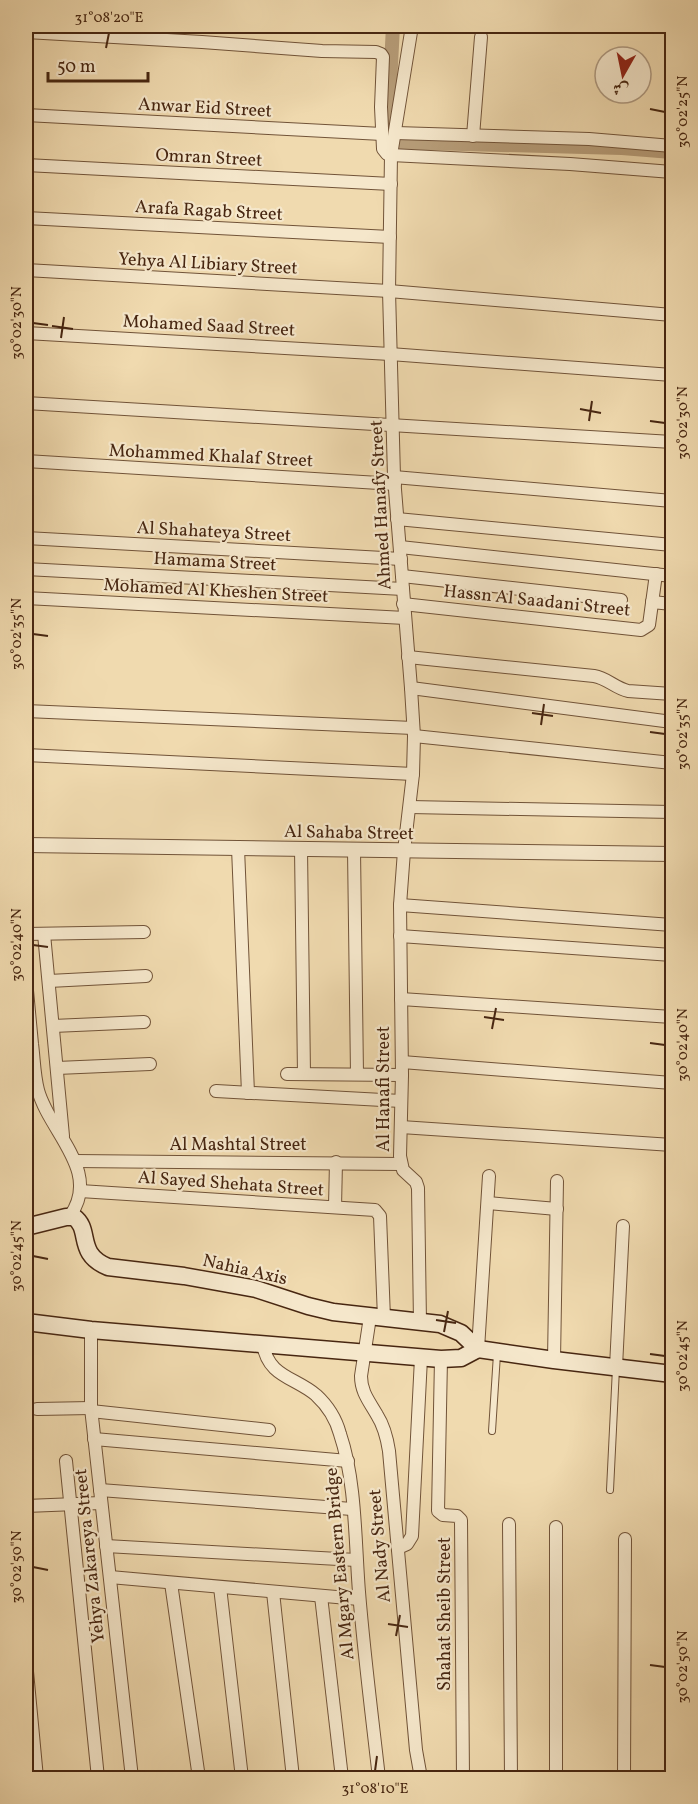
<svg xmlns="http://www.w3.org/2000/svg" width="698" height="1804" viewBox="0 0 698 1804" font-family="Vollkorn,Amiri,serif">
	<rect width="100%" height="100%" fill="#f0daaf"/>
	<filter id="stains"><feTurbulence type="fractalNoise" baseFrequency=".00333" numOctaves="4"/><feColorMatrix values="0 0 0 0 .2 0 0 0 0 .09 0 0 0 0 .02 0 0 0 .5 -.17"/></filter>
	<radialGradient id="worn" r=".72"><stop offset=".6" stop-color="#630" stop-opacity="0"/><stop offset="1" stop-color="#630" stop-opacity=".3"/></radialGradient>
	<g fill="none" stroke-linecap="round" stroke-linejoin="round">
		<polyline stroke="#b79d79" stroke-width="14" points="393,26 387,142 622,148 672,152"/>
		<defs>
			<g id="service">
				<polyline points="492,1431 497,1354"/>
				<polyline points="610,1490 616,1368"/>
			</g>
			<g id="minor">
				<polyline points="412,26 391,155 389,291 394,477 411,688 414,736 413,774 404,851 400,905 402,1075 400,1156 403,1170 416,1182 418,1188 420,1322"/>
				<polyline points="652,26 672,27"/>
				<polyline points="26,32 202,42 322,51 376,52 381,54 383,57 381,107 383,149 387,154 391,155"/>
				<polyline points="26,115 382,134"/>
				<polyline points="396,133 589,139 672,146"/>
				<polyline points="473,136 481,37"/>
				<polyline points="391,155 570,164 672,172"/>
				<polyline points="26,165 391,184"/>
				<polyline points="26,218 390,237"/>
				<polyline points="26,270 389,291 672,315"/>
				<polyline points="26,333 390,354 672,375"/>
				<polyline points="26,403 672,442"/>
				<polyline points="26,461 395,484"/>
				<polyline points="394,477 672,501"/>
				<polyline points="397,519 672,545"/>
				<polyline points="26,538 401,559"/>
				<polyline points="400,547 672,576"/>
				<polyline points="26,569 403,589"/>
				<polyline points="402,576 621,600"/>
				<polyline points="26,598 405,618"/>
				<polyline points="652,602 672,604"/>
				<polyline points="403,604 641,630 649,625 656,574"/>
				<path d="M408,657L594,676C607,678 615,688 628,691L672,694"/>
				<polyline points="411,688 672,722"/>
				<polyline points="26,711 413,728"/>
				<polyline points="414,736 672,763"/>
				<polyline points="26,755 413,774"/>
				<polyline points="410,807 672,812"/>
				<polyline points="238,848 248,1093"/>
				<polyline points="301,849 304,1074"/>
				<polyline points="354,850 357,1074"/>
				<polyline points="400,905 672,925"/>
				<polyline points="26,934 144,932"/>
				<polyline points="44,934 63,1136"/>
				<polyline points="400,936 672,955"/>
				<path d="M26,980C28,1001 30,1023 32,1044C34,1059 34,1075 38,1090C49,1132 102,1171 70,1216"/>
				<polyline points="49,981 146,976"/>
				<polyline points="401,999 672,1017"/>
				<polyline points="53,1026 144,1022"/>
				<polyline points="402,1062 672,1083"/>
				<polyline points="57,1068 150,1064"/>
				<polyline points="287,1074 402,1075"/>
				<polyline points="216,1091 401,1101"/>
				<polyline points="401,1127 672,1145"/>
				<polyline points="75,1161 401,1164"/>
				<polyline points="80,1191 375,1210 380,1216 384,1318"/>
				<polyline points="488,1203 557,1209"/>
				<polyline points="335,1207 336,1162"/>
				<path d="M370,1317L361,1376C361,1392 369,1401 377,1415C384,1426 387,1438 389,1451L416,1750L421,1778"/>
				<polyline points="91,1330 91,1408 132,1778"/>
				<path d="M263,1344C268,1377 295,1377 316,1395C328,1406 336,1419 340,1434C356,1481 355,1542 359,1592C364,1654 372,1716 379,1778"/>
				<polyline points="478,1349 489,1176"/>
				<polyline points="441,1359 438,1511 443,1515 457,1516 461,1520 463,1778"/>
				<polyline points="554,1360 557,1181"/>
				<polyline points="616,1367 623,1226"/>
				<polyline points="37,1409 91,1408"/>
				<polyline points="91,1411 269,1430"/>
				<polyline points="94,1439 348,1461"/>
				<polyline points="66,1461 98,1778"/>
				<polyline points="100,1490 352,1509"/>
				<polyline points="26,1506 101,1503"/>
				<polyline points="509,1524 511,1778"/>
				<polyline points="106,1546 356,1560"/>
				<polyline points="398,1548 407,1544 412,1536 421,1358"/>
				<polyline points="110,1577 359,1599"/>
				<polyline points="171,1583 199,1778"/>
				<polyline points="220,1587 242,1778"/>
				<polyline points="273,1592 293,1778"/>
				<polyline points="321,1596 342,1778"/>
				<polyline points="26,1661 37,1778"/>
				<polyline points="26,1778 52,1778"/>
				<polyline points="556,1778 556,1527"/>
				<polyline points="624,1778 625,1539"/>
			</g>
			<polyline id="tertiary" points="26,845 672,854"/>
			<g id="secondary">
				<path d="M26,1227L66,1217H74C92,1230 75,1253 108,1267L184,1276L256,1289L308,1306L333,1312L440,1324L461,1333L478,1349L554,1360L672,1374"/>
				<polyline points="26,1322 91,1330 441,1359 461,1358 478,1349"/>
			</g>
		</defs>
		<use href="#service" stroke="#715338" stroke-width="8"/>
		<use href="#minor" stroke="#715338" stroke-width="14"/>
		<use href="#tertiary" stroke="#715338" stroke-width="16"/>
		<use href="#secondary" stroke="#472611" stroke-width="19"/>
		<use href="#service" stroke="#f5e7cb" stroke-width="6"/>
		<use href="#minor" stroke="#f5e7cb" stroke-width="12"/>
		<use href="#tertiary" stroke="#f5e7cb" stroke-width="14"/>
		<use href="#secondary" stroke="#f5e7cb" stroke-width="16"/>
	</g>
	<path fill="none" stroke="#472611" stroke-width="2" d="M106,48L109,33M650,109L665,112M33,323L48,325M52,326L73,329M61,338L64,317M580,409L601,413M589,421L592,401M650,421L665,423M33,634L48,636M532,713L553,716M541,725L544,704M650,732L665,734M33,945L48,947M484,1017L504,1020M492,1029L496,1008M650,1043L665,1045M33,1256L48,1259M436,1320L456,1323M444,1332L448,1311M650,1354L665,1356M33,1567L48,1570M388,1624L408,1627M396,1636L400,1615M650,1665L665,1667M375,1771L377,1756"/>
	<g text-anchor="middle" stroke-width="4.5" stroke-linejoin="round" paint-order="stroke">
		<g font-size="18" fill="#472611" stroke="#f5e7cb">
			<text transform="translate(205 107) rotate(3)" y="6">Anwar Eid Street</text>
			<text transform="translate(209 157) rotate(3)" y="6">Omran Street</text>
			<text transform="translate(209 210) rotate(3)" y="6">Arafa Ragab Street</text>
			<text transform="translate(208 263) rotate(3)" y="6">Yehya Al Libiary Street</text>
			<text transform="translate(209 325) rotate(3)" y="6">Mohamed Saad Street</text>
			<text transform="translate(211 455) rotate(3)" y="6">Mohammed Khalaf Street</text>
			<text transform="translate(380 505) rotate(-93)" y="6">Ahmed Hanafy Street</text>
			<text transform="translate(214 531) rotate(3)" y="6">Al Shahateya Street</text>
			<text transform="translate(215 561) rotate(3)" y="6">Hamama Street</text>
			<text transform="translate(216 590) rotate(3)" y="6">Mohamed Al Kheshen Street</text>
			<text transform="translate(537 600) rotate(6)" y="6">Hassn Al Saadani Street</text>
			<text transform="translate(349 832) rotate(1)" y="6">Al Sahaba Street</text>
			<text transform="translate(383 1089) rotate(-90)" y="6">Al Hanafi Street</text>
			<text x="238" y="1150">Al Mashtal Street</text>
			<text transform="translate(231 1183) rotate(4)" y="6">Al Sayed Shehata Street</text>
			<text transform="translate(245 1269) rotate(13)" y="6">Nahia Axis</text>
			<text transform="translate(379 1546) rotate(-95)" y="6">Al Nady Street</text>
			<text transform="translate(89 1556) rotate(-96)" y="6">Yehya Zakareya Street</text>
			<text transform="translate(339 1564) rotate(-95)" y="6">Al Mgary Eastern Bridge</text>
			<text transform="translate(444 1614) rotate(-90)" y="6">Shahat Sheib Street</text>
		</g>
	</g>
	<rect width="698" height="1804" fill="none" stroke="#f0daaf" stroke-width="66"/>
	<g transform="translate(623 75) rotate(189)"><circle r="28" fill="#f5e7cb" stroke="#af9a81" stroke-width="1.5"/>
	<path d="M0-4.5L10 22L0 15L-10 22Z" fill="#8f2418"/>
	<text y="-9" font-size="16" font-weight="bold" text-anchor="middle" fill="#472611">ش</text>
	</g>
	<path d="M48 72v9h100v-9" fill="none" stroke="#472611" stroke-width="3"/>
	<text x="57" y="72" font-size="18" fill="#472611" stroke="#f5e7cb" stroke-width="4.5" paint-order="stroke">50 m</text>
	<rect x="33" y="33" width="632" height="1738" fill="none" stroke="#472611" stroke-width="2"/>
	<g font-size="15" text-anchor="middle" fill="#472611">
		<text x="109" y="22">31°08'20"E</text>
		<text transform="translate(682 112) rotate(-90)" y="5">30°02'25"N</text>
		<text transform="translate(16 323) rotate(-90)" y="5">30°02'30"N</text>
		<text transform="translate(682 423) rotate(-90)" y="5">30°02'30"N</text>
		<text transform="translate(16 634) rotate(-90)" y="5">30°02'35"N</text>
		<text transform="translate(682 734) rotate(-90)" y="5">30°02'35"N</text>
		<text transform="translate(16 945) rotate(-90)" y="5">30°02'40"N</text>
		<text transform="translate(682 1045) rotate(-90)" y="5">30°02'40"N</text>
		<text transform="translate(16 1256) rotate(-90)" y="5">30°02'45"N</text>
		<text transform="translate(682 1356) rotate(-90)" y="5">30°02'45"N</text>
		<text transform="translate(16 1567) rotate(-90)" y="5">30°02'50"N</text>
		<text transform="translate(682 1667) rotate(-90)" y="5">30°02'50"N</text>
		<text x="375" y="1793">31°08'10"E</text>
	</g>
	<rect width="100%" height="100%" filter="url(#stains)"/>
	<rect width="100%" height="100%" fill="url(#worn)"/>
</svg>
